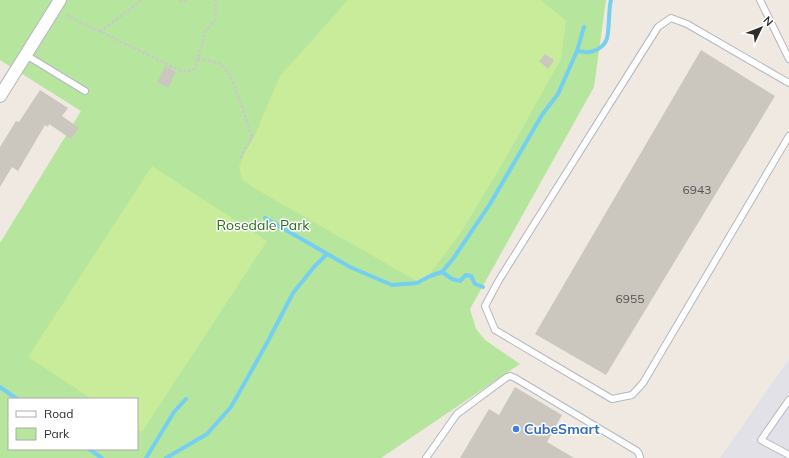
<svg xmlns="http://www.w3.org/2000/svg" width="789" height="458" viewBox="0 0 789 458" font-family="Mulish,sans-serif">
	<rect width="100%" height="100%" fill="#efe9e1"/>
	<polygon fill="#e3e1e8" points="789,359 789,458 720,458"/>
	<path fill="#b6e59e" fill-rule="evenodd" d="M0,0H606L594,87L470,309L476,329L485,340L520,364L381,458H0V243L81,111L0,60ZM9,399H137V449H9Z"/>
	<g fill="#c9ec9a">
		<polygon points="348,0 541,0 566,21 561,59 504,161 460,234 422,284 254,188 242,179 239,167 242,161 244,154 254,137 280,76"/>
		<polygon points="152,166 267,241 142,432 137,428 137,399 92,399 28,357"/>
	</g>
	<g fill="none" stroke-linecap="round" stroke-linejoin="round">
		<g stroke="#75cff0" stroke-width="4">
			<path d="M577,51C581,51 586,53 590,52C596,51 603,47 606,41C610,34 608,10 611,0"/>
			<polyline points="265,218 350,267 392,285 417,283 430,276 442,272 453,259 490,204 542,115 558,94 577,51 584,27"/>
			<polyline points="442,272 452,279 460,281 466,275 471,276 475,284 483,287"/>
			<polyline points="0,387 17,399"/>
			<polyline points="89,449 102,458"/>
			<polyline points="146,458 174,412 186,399"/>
			<polyline points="166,458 207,434 231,407 267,343 293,293 314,267 327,254"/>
		</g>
	</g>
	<g fill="#cbc7bf">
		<polygon points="701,50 775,96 606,375 535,334"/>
		<polygon points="545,54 554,60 548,69 539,61"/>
		<polygon points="165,66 176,72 168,88 157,82"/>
		<polygon points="40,90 68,108 62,116 79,128 71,139 49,124 48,127 45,125 18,171 12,167 0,187 0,147 16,121 19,122"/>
		<polygon points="515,387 562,415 547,442 574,458 460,458 489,409 499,415"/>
	</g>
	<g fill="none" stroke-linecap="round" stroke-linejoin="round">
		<defs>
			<g id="service">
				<polyline points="760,0 789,59"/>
				<polyline points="26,55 85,91"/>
				<polyline points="789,83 687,24 671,18 658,27 499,280 485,306 495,330 612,399 632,395 643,383 789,136"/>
				<polyline points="789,400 761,440 789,455"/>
				<polyline points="426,458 457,414 507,377 510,376 515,378 637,451 639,454 640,458"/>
			</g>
			<polyline id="minor" points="0,96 60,0"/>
		</defs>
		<use href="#service" stroke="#b4b7c1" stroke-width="8"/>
		<use href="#minor" stroke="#b4b7c1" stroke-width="14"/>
		<g stroke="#c9c9c9" stroke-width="2.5" stroke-dasharray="3 2" stroke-linecap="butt">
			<polyline points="180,0 183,2 186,0"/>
			<polyline points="66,15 183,72 195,69 206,30 215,20 216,0"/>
			<polyline points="100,32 142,0"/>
			<path d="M198,58C204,60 217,62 222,65C231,70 248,124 252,137L240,158"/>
		</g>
		<use href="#service" stroke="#fff" stroke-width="6"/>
		<use href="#minor" stroke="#fff" stroke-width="12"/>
	</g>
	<circle fill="#3f7fe0" stroke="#fff" stroke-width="1.5" cx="516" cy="429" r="4"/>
	<g text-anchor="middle" stroke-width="3" stroke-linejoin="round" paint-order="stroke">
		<g font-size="12" fill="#555452">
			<text x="697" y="194">6943</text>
			<text x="630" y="303">6955</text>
		</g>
		<g font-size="14" fill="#2c6e1b" stroke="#fff">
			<text x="263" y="230">Rosedale Park</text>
		</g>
		<g font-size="14" font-weight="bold" fill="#366cbe" stroke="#fff" text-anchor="start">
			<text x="524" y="434">CubeSmart</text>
		</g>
	</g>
	<rect x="8" y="398" width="130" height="52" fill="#ffffff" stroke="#ababab"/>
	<rect x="16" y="411" width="20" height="6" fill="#ffffff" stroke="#ababab"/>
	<text x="44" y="418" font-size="12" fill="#2e2e2e">Road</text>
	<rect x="16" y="428" width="20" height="12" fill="#b6e59e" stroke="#ababab"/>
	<text x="44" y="438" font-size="12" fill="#2e2e2e">Park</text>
	<g transform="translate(761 28) rotate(47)" stroke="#ffffff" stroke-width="3" paint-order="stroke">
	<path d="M0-3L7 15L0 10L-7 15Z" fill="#2e2e2e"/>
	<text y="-6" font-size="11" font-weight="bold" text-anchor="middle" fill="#2e2e2e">N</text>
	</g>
</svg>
